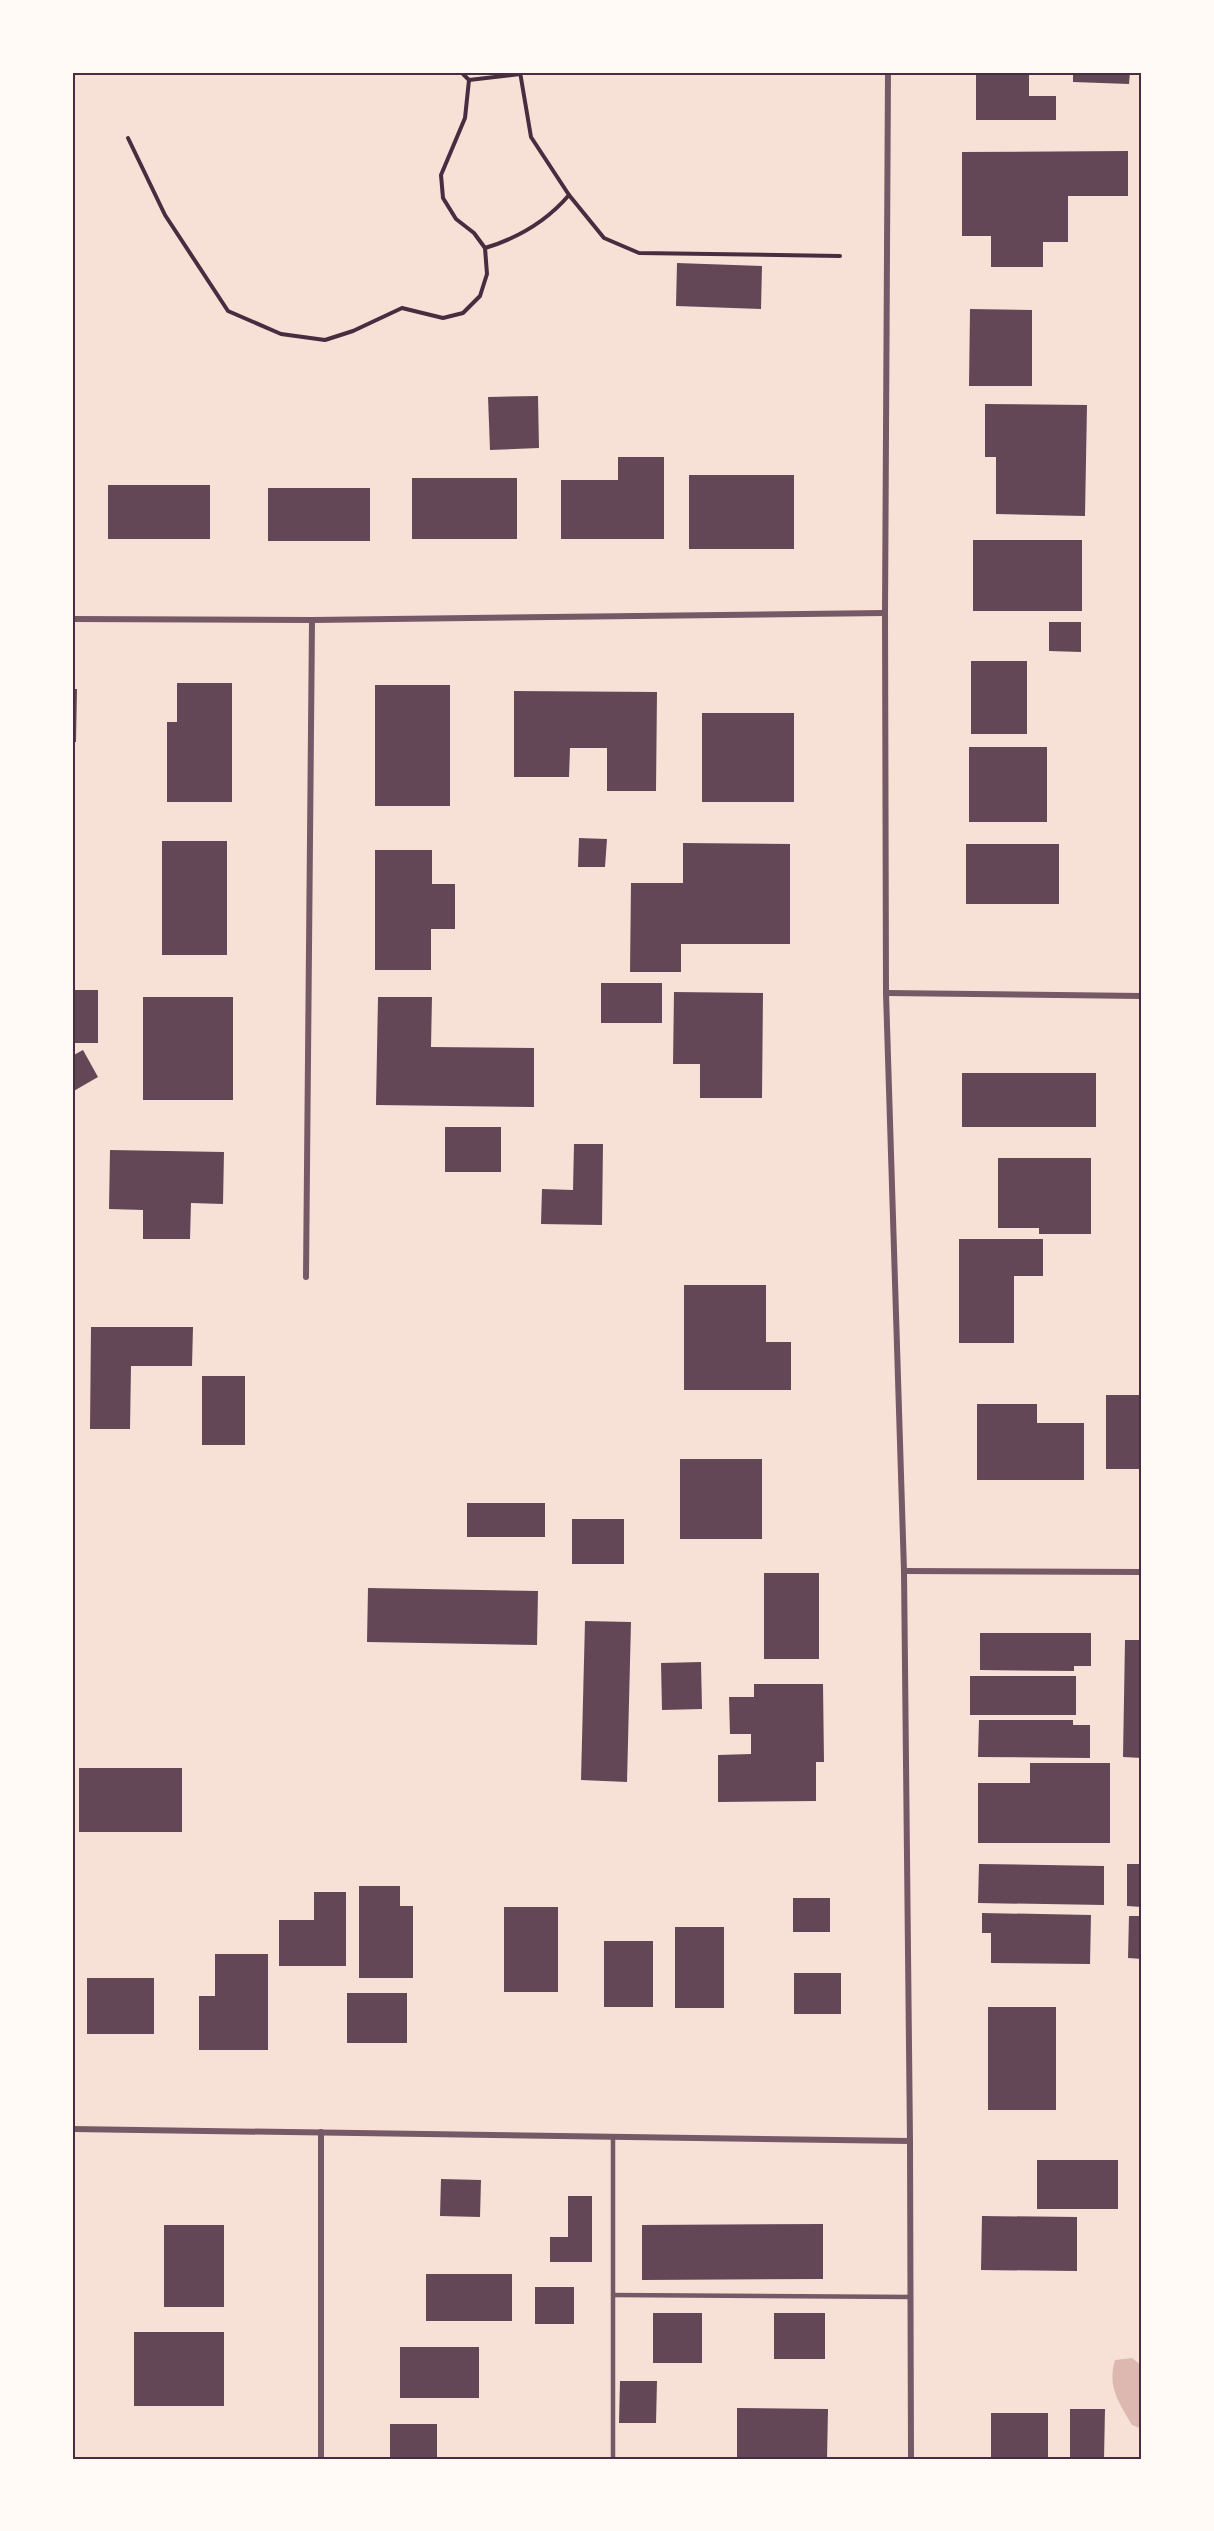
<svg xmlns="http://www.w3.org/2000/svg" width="1214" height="2531" viewBox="0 0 1214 2531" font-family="'PT Sans Narrow',sans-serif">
	<rect width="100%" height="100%" fill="#f7e1d7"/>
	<path fill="#dcb8b0" d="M1132,2358L1142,2366V2429L1132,2425C1119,2402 1107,2387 1115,2360Z"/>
	<g fill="#644757">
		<polygon points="976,72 1029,72 1029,96 1056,96 1056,120 976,120"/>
		<polygon points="1073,72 1130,72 1129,84 1073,82"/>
		<polygon points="1128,151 1128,196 1068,196 1068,242 1043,242 1043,267 991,267 991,236 962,236 962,152"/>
		<polygon points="677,263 762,266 761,309 676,306"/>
		<polygon points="970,309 1032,310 1032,386 969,386"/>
		<polygon points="538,396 539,448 490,450 488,397"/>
		<polygon points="985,404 1087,405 1085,516 996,514 996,457 985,457"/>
		<polygon points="618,457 664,457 664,539 561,539 561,480 618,480"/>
		<rect x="689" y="475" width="105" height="74"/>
		<rect x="412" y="478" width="105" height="61"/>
		<rect x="108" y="485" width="102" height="54"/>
		<rect x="268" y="488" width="102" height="53"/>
		<rect x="973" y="540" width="109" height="71"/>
		<polygon points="1049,622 1081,622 1081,652 1049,651"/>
		<rect x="971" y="661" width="56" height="73"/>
		<polygon points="177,683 232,683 232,802 167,802 167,722 177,722"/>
		<rect x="375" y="685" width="75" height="121"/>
		<polygon points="72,689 77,689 76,742 72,742"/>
		<polygon points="514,691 657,692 656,791 607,791 607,748 570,748 569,777 514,777"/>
		<rect x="702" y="713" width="92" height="89"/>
		<rect x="969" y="747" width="78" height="75"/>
		<polygon points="579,838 607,839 605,867 578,867"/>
		<rect x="162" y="841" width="65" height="114"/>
		<polygon points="683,843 790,844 790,944 681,944 681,972 630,972 631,883 683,883"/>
		<rect x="966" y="844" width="93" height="60"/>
		<polygon points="375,850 432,850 432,884 455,884 455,929 431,929 431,970 375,970"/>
		<rect x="601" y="983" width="61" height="40"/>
		<rect x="72" y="990" width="26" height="53"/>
		<polygon points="674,992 763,993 762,1098 700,1098 700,1064 673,1064"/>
		<rect x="143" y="997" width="90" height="103"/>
		<polygon points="378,997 432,997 431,1047 534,1048 534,1107 376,1105"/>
		<polygon points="83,1050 98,1077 72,1092 72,1056"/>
		<rect x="962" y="1073" width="134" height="54"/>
		<rect x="445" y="1127" width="56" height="45"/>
		<polygon points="574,1144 603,1144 602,1225 541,1224 542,1189 573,1190"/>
		<polygon points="110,1150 224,1152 223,1204 191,1203 190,1239 143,1239 143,1210 109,1209"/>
		<polygon points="998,1158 1091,1158 1091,1234 1039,1234 1039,1228 998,1228"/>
		<polygon points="959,1239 1043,1239 1043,1276 1014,1276 1014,1343 959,1343"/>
		<polygon points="684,1285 766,1285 766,1342 791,1342 791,1390 684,1390"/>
		<polygon points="91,1327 193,1327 192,1366 131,1366 130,1429 90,1429"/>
		<rect x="202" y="1376" width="43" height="69"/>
		<rect x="1106" y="1395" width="36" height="74"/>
		<polygon points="977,1404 1037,1404 1037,1423 1084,1423 1084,1480 977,1480"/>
		<rect x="680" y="1459" width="82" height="80"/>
		<rect x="467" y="1503" width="78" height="34"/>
		<rect x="572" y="1519" width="52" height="45"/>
		<rect x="764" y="1573" width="55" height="86"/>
		<polygon points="368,1588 538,1591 537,1645 367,1642"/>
		<polygon points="585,1621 631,1622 627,1782 581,1780"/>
		<polygon points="980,1633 1091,1633 1091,1666 1074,1666 1074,1671 980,1670"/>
		<polygon points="1125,1640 1142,1640 1142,1758 1123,1757"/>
		<polygon points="701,1662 702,1709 662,1710 661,1663"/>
		<rect x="970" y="1676" width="106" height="39"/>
		<polygon points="754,1684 823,1684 824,1762 816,1762 816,1801 718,1802 718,1755 751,1754 751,1734 730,1734 729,1697 754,1697"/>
		<polygon points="979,1720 1073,1720 1073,1725 1090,1725 1090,1758 978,1757"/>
		<polygon points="1030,1763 1110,1763 1110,1843 978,1843 978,1783 1030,1783"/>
		<rect x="79" y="1768" width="103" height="64"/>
		<polygon points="979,1864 1104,1866 1104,1905 978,1903"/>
		<polygon points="1127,1864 1142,1864 1142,1907 1127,1906"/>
		<polygon points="359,1886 400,1886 400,1906 413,1906 413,1978 359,1978"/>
		<polygon points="314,1892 346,1892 346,1966 279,1966 279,1920 314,1920"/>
		<rect x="793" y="1898" width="37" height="34"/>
		<rect x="504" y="1907" width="54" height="85"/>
		<polygon points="982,1913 1091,1915 1090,1964 991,1963 991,1933 982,1933"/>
		<polygon points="1129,1916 1142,1916 1142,1959 1128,1958"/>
		<rect x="675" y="1927" width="49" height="81"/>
		<rect x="604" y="1941" width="49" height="66"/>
		<polygon points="215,1954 268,1954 268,2050 199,2050 199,1996 215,1996"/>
		<rect x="794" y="1973" width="47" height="41"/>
		<rect x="87" y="1978" width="67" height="56"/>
		<rect x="347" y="1993" width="60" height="50"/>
		<rect x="988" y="2007" width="68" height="103"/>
		<rect x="1037" y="2160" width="81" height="49"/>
		<polygon points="441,2179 481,2180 480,2217 440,2216"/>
		<polygon points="568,2196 592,2196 592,2262 550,2262 550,2237 568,2237"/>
		<polygon points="982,2216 1077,2217 1077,2271 981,2270"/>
		<polygon points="823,2224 823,2279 642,2280 642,2225"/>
		<rect x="164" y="2225" width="60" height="82"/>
		<rect x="426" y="2274" width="86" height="47"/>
		<rect x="535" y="2287" width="39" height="37"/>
		<rect x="653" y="2313" width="49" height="50"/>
		<rect x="774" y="2313" width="51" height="46"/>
		<rect x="134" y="2332" width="90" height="74"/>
		<rect x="400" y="2347" width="79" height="51"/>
		<polygon points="620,2381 657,2381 656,2423 619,2423"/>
		<polygon points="737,2408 828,2409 827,2459 737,2459"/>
		<polygon points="1070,2409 1105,2409 1104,2459 1070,2459"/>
		<rect x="991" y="2413" width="57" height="46"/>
		<rect x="390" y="2424" width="47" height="35"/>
	</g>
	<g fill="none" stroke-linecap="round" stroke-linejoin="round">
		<g stroke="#4a2c40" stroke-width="4">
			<polyline points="520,72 531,137 569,195 604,238 639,253 840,256"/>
			<polyline points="469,80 520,74"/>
			<polyline points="128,138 165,215 228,311 281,334 325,340 353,331 402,308 443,318 463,313 480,296 487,274 485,248 474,233 456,219 443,198 441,175 465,118 469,80 461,72"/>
			<path d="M485,248C518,238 546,222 569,195"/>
		</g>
		<g stroke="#755966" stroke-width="4.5">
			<polyline points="613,2137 613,2459"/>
			<polyline points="613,2295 911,2297"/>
		</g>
		<g stroke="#755966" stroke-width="6">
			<polyline points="888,72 885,613 886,993 904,1571 910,2141 911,2459"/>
			<polyline points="72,619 312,620 885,613"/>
			<polyline points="886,993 1142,996"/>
			<polyline points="306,1277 312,620"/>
			<polyline points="904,1571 1142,1572"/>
			<polyline points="72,2129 910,2141"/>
			<polyline points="321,2459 321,2132"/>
		</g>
	</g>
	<rect width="1214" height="2531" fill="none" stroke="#fffaf5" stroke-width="147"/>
	<rect x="74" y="74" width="1066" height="2384" fill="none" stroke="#4a2c40" stroke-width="2"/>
</svg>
